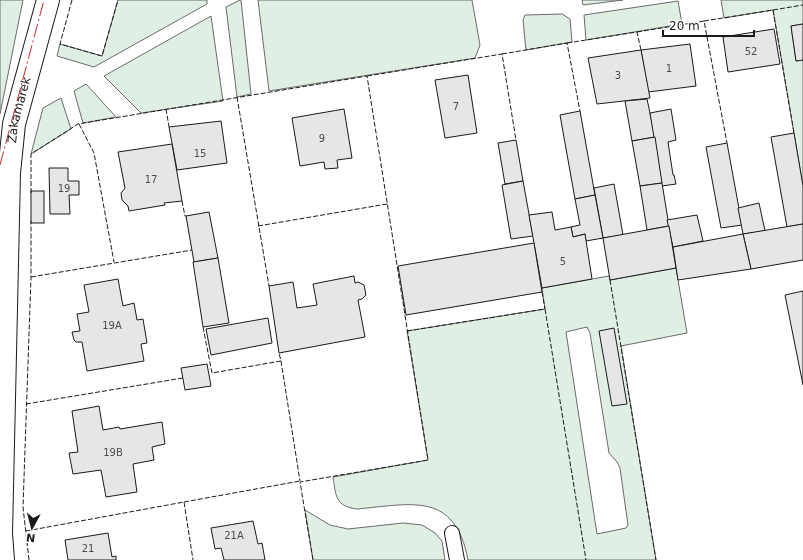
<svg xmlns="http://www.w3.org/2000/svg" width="803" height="560" viewBox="0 0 803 560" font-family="'DejaVu Sans',sans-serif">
	<rect width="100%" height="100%" fill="#fff"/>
	<g fill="#e0efe3" stroke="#6a6a6a" fill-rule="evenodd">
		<polygon points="0,0 23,0 0,114"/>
		<polygon points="118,0 207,0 207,4 94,67 57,56 60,44 102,56"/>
		<polygon points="240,0 241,0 251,94 237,97 226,7"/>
		<polygon points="258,0 472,0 480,45 475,58 269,91"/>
		<polygon points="582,0 623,0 583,5"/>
		<polygon points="721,0 803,0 803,24 791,26 796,61 803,60 803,186 773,10 724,18"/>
		<polygon points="678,1 682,24 586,40 584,15"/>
		<polygon points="562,14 570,19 572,42 526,50 523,20 525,15"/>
		<polygon points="211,16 223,101 141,113 104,76"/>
		<polygon points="86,84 116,117 83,123 74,91"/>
		<polygon points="61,98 71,129 31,154 43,108"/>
		<path d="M676,268L687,333L621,346L656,560H468C455,491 412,504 357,509C335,506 336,496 333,477L428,460L407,331L545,309L542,288L609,276L610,280ZM587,327L590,333L609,453L617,462L620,468L628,525L626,528L597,534L566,332Z"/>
		<polygon points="305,510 330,525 348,529 403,523 422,525 435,533 442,541 445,560 313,560"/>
	</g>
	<g fill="#e6e6e6" stroke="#1a1a1a">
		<polygon points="803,24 803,60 796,61 791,26"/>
		<polygon points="774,29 780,64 728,72 723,37"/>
		<polygon points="690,44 696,86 648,92 641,50"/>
		<polygon points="641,50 650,98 597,104 588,58"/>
		<polygon points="468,75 477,133 445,138 435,80"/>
		<polygon points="647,99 655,137 632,141 625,101"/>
		<polygon points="344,109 352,158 337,160 338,168 325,169 324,162 300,166 292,118"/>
		<polygon points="671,109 676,140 668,142 673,175 674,175 676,184 662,186 650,113"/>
		<polygon points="580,111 595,195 575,199 560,115"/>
		<polygon points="221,121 227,163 177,170 169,127"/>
		<polygon points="794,133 803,186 803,224 787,227 771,137"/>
		<polygon points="655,137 662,183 640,186 632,141"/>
		<polygon points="516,140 523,181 505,184 498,143"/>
		<polygon points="727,143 742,225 721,228 706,147"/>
		<polygon points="172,144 182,201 164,203 165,205 129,211 128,206 122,200 121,193 125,188 118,152"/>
		<polygon points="49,168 68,168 68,181 79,181 79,195 69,195 70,214 50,214"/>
		<polygon points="523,181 533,236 511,239 502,185"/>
		<polygon points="662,183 669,226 647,230 640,186"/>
		<polygon points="614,184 623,235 603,238 594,188"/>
		<rect x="31" y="191" width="13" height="32"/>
		<polygon points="595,195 603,238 586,241 585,234 573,237 571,227 580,225 575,199"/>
		<polygon points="759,203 765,231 743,234 738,208"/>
		<polygon points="209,212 218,258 194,262 186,216"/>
		<polygon points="552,212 555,230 571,227 573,237 585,234 592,279 542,288 529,215"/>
		<polygon points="697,215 703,241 673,247 667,220"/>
		<polygon points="803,224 803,260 751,269 743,234"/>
		<polygon points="669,226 676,268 610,280 603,238"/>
		<polygon points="743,234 751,269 678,280 673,247"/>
		<polygon points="534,243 542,292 406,315 398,266"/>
		<polygon points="218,258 229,323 203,327 193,262"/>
		<polygon points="354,276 355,283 358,282 364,285 366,295 362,299 358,300 365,337 279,353 269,286 293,282 297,308 317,305 313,284"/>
		<polygon points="118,279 123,306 134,303 137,320 143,319 147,343 141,344 144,361 87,371 82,342 76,342 74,340 72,332 80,331 77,314 89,312 84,285"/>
		<polygon points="803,291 803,385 785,295"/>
		<polygon points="268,318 272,343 211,355 206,329"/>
		<polygon points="614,328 627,404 612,406 599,331"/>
		<polygon points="207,364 211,386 185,390 181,368"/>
		<polygon points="99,406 103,430 119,427 120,429 162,422 165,444 152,447 154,460 133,464 137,492 106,497 101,470 73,474 69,453 78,452 72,411"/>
		<polygon points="253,521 258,544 262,543 265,560 224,560 221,548 215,549 211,528"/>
		<polygon points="108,533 112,557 116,556 116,560 68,560 65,540"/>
	</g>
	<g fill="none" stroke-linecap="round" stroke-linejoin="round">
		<defs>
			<polyline id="lane" points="452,533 457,560"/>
			<g id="street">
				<path id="s1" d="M3,560L1,534L9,173L14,124L48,0"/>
			</g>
		</defs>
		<use href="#lane" stroke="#1a1a1a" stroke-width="16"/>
		<use href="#street" stroke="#1a1a1a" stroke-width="24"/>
		<use href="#lane" stroke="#fff" stroke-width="14"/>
		<use href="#street" stroke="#fff" stroke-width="22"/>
		<g stroke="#1a1a1a" stroke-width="1" stroke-dasharray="5 2" stroke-linecap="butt">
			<polyline points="72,0 60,44 102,56 118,0"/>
			<polyline points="773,10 803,5"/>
			<polyline points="704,21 773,10 794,133"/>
			<polyline points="637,32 704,21 727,143"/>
			<polyline points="567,43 637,32 641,50"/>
			<polyline points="502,54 567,43 580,111"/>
			<polyline points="367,76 502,54 516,140"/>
			<polyline points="237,97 269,286"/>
			<polyline points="166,109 169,127"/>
			<polyline points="79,124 94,153 114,262"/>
			<polyline points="31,193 31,154 78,124 367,76 428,460 300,482 313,560"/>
			<polyline points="182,201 185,216 186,216"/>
			<polyline points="258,226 387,204"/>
			<polyline points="31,277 192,250"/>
			<polyline points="610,280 656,560"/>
			<polyline points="542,292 545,309"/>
			<polyline points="203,327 212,373 281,361 279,353"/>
			<polyline points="407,331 545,309 586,560"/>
			<polyline points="281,361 300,481"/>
			<polyline points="26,404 183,378"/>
			<polyline points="184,502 300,481 300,482"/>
			<polyline points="26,531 184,502 193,560"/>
			<polyline points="29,560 23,507 31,277 31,221"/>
		</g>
		<polyline stroke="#c62828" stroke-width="1" stroke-dasharray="14 3 2 3" stroke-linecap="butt" points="0,165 44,0"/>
	</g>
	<g text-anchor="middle" stroke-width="3" stroke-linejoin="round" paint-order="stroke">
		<g font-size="10" fill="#4d4d4d">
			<text x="751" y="55">52</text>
			<text x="669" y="72">1</text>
			<text x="618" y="79">3</text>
			<text x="456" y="110">7</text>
			<text x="322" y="142">9</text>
			<text x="200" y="157">15</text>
			<text x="151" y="183">17</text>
			<text x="64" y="192">19</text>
			<text x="563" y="265">5</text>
			<text x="112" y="329">19A</text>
			<text x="113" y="456">19B</text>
			<text x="234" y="539">21A</text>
			<text x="88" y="552">21</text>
		</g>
		<g font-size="12" fill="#1a1a1a" stroke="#fff">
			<text dy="4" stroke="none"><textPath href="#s1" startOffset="451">Zakamarek</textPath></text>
		</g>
	</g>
	<g transform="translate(32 528) rotate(187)" stroke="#ffffff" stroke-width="3" paint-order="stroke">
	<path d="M0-3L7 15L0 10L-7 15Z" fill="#1a1a1a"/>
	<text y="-6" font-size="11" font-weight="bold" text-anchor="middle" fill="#1a1a1a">N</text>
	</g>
	<path d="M663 30v6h91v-6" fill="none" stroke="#1a1a1a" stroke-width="2"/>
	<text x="669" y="30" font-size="12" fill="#1a1a1a" stroke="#ffffff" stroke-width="3" paint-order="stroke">20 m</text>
</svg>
